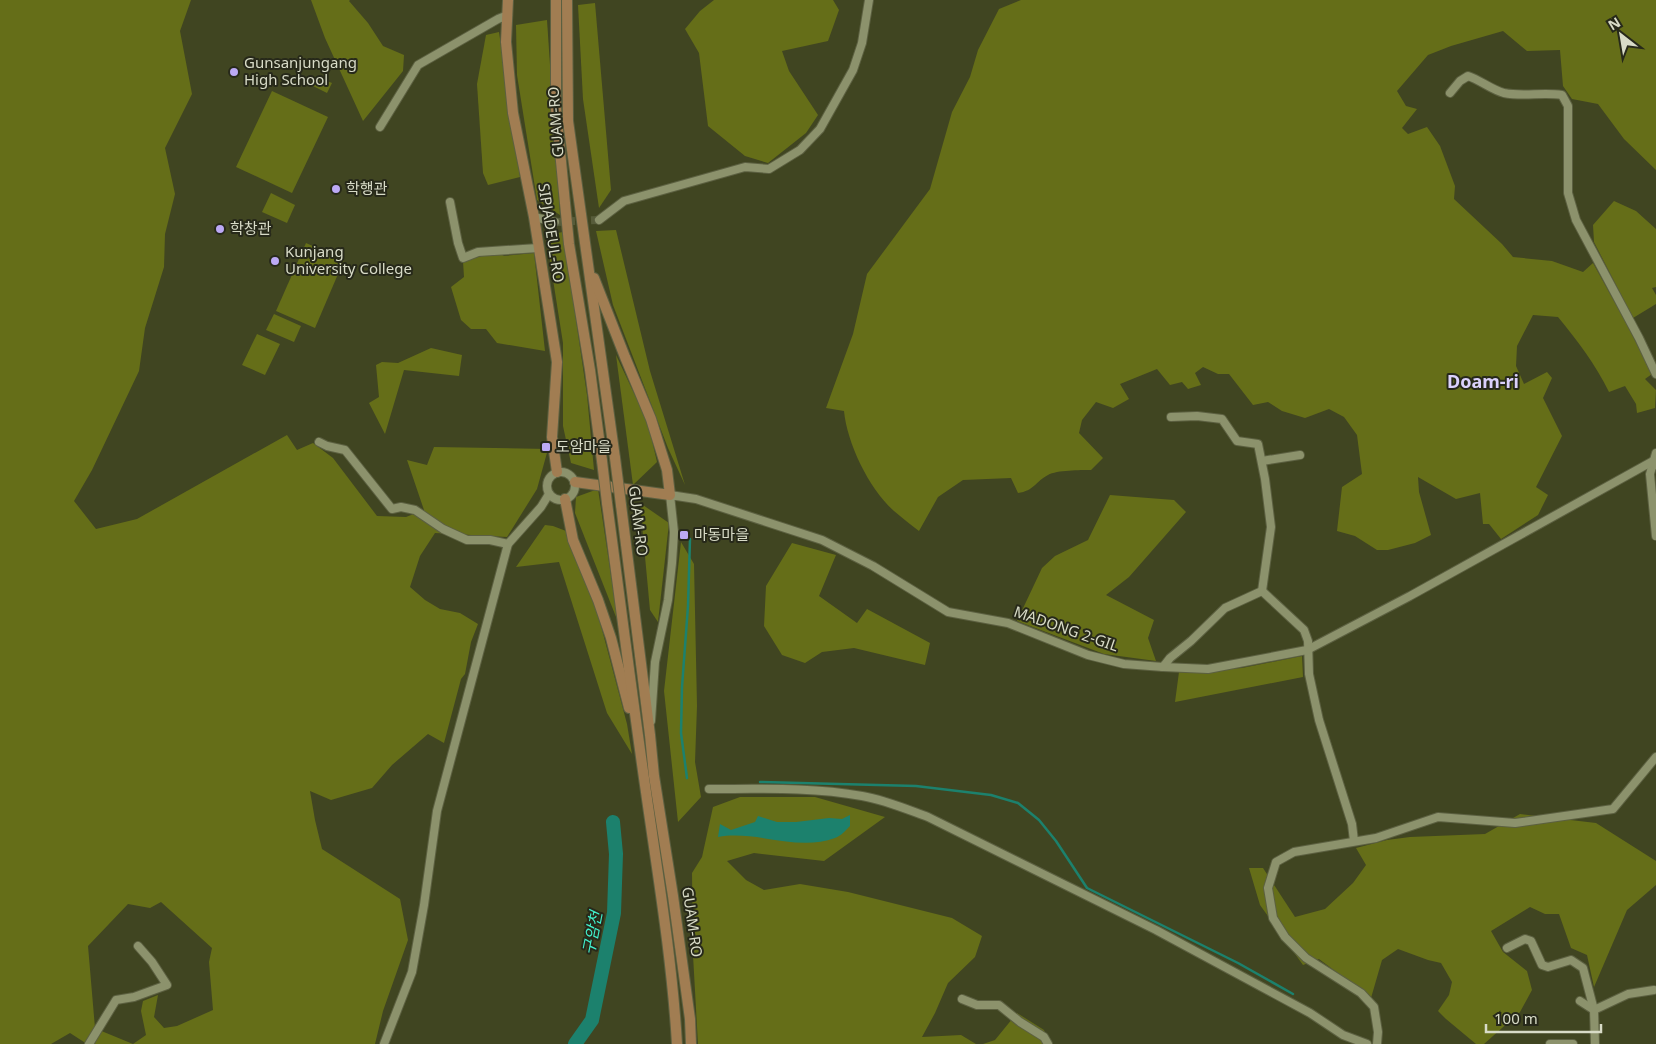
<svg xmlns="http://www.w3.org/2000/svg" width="1656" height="1044" viewBox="0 0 1656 1044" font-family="'Noto Sans','Noto Sans KR',sans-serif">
	<rect width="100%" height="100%" fill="#404521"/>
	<g fill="#656e18">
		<polygon points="0,0 191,0 180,31 192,94 165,148 175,194 165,234 164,267 145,328 139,371 92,470 74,501 96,529 137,519 287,435 297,450 313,443 333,458 377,516 406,517 424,510 407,460 427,465 434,447 548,449 537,489 507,537 435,533 420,556 410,587 425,600 440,609 460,613 478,624 471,642 465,674 461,679 444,743 428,734 392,765 372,788 331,800 310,791 315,820 322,849 400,899 408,940 383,1011 375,1044 95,1044 99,1030 133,1044 146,1035 141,1011 143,1001 158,995 154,1017 164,1028 177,1026 213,1010 209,962 212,948 161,902 150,908 128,904 88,946 95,1028 87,1044 70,1033 51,1044 0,1044"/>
		<polygon points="311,0 350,0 349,1 368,23 383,46 404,55 403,71 363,121 325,38"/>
		<polygon points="714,0 833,0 839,10 828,41 782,51 789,71 818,115 806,133 768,163 745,156 708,126 699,53 685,29 700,11"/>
		<path d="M1021,0H1656V170L1624,139L1598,104L1572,99L1563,86L1560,50L1527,51L1503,31L1451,46L1428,55L1397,91L1406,106L1417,109L1402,128L1408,134L1427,127L1440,146L1455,186L1454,199L1502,244L1513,257L1552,261L1583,272L1593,263L1625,321L1652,374L1645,379L1656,390L1655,408L1637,413L1636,404L1625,386L1609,392C1596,365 1577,340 1558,317L1533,315L1517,346L1516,366L1524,384L1547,372L1552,378L1543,398L1562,436L1536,487L1548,495L1538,515L1501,539L1489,524H1483L1480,493L1456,499L1418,477L1419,492L1431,535L1415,543L1388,550H1377L1355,536L1337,531L1342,487L1362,474L1357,435L1344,417L1329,409L1305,418L1282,411L1268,402L1253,405L1229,374H1218L1203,367L1195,373L1201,385L1188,389L1182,382L1170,385L1157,369L1120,384L1129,399L1113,408L1096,402L1082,420L1079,433L1103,458L1091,470C1080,470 1057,470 1048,475C1036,481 1034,491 1018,493L1011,478L963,480L938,497L919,531C910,524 902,518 894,511C869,489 847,443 844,411L826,408L853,334L867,274L930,189L952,112L970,77L978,50L999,9Z"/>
		<polygon points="595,3 611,190 599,208 583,99 578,5"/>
		<polygon points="547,20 560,215 537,200 517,75 516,25"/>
		<polygon points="499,32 520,177 488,185 483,173 477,84 486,35"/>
		<polygon points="317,77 332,83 327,93 313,86"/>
		<polygon points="272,91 328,117 292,193 236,167"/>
		<polygon points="271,193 295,205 287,223 262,212"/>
		<polygon points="1614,201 1636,211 1656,229 1656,287 1652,288 1656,295 1656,304 1633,318 1594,242 1593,225"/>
		<polygon points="616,230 650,371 685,485 668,448 613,305 596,231"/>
		<polygon points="563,232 587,395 594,470 571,463 563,426 563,343 546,235"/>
		<polygon points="306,243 344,260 315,328 276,311"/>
		<polygon points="497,252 504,256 534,253 545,351 497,343 486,329 471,329 461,320 451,287 464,277 463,261"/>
		<polygon points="274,314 301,326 294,342 266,330"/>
		<polygon points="257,334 280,344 265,375 242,365"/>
		<polygon points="431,348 462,355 459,376 404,370 385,434 369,403 379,397 376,365 382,362 398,363"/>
		<polygon points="616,355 648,423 657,462 633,485"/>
		<polygon points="598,489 618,622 575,513 576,497"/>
		<polygon points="1110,495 1174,500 1186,512 1129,577 1106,595 1154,620 1148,638 1156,661 1104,654 1017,621 1042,568 1055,556 1088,540"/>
		<polygon points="640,503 669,523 658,622 650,610"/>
		<polygon points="545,525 553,526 566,531 596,607 627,724 632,754 607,713 559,562 516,567"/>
		<polygon points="681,542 694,564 697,706 695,762 701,797 678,822 664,691"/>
		<polygon points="792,543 836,555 819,596 857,623 867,609 930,643 925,665 854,648 822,652 805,663 782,655 764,626 766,586"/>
		<polygon points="1302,656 1303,677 1175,702 1179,672 1242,668"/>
		<polygon points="740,797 815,797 885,817 824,861 754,853 727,861 746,880 764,890 800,884 848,892 952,918 982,936 975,957 948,983 935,1013 922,1037 961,1035 976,1044 698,1044 693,955 692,873 702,857 713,807"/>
		<polygon points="1520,814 1596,823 1656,861 1656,885 1627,910 1594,987 1587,955 1571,948 1559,914 1545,914 1530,907 1491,931 1503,952 1527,971 1532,990 1520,1012 1484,1044 1476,1044 1446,1019 1438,1011 1449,995 1452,982 1441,963 1428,960 1398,949 1382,960 1371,998 1319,959 1303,965 1260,905 1249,868 1263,868 1295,917 1325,909 1353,883 1366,865 1356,848 1387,840 1410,837 1485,834"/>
		<polygon points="1017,1013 1044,1030 1048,1044 983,1044 995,1040"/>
	</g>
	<path fill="#1c816d" d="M850,815V826C846,830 841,836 835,838C797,852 757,830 718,837L720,824L731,830L755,822L758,816L777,822H796L829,818L842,819Z"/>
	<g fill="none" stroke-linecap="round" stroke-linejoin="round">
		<g stroke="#1c816d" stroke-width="2.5">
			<polyline points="687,778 681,733 682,687 688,606 690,539"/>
			<polyline points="760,782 916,786 991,795 1018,803 1039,820 1056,841 1087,888 1238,963 1293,994"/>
		</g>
		<polyline stroke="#1c816d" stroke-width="14" points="575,1044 592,1020 614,913 616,854 613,822"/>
		<polyline stroke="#575c3a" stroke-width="8" stroke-dasharray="8 4" stroke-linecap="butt" points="555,222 599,220"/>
		<defs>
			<g id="minor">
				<path d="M1450,93L1460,81L1468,76C1480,80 1492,90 1504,93C1523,97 1542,92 1562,95L1568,106V193L1576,220L1639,338L1656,374"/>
				<polyline points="380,127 418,65 498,19 508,15"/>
				<polyline points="450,202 458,243 463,258 478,252 538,248"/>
				<polyline points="534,217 555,222"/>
				<polyline points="599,220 624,201 745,167 769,169 800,150 820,129 853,70 862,43 869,0"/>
				<polyline points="319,442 327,446 345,450 392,509 401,507 415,510 443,529 467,540 490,540 508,544"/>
				<polyline points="1656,453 1650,474 1656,536"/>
				<polyline points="1262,461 1300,455"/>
				<circle cx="561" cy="486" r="14"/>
				<polyline points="1262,591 1304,630 1308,641 1309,674 1319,720 1352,824 1354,841"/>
				<polyline points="1163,667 1208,669 1307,650 1410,596 1653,461 1656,465"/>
				<polyline points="651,721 655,662 668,600 672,563 674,532 670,495 696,499 822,540 873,566 948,612 1008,623 1088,655 1124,664 1163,667 1170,658 1191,641 1225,608 1262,591 1271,527 1265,479 1258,444 1237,441 1222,419 1197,416 1171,417"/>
				<path d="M709,789C761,789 812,787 862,796C885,800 906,809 928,817L1156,930L1310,1013L1343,1035L1367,1044"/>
				<polyline points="1507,948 1525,939 1531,941 1542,965 1548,967 1571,960 1583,968 1594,1010 1628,994 1654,990"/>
				<polyline points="962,999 977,1005 999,1005 1020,1022 1044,1037 1048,1044"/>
				<polyline points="1580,1001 1594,1010 1595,1044"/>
				<polyline points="89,1044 116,1000 134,997 167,985 152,962 138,946"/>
				<polyline points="384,1044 412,972 424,905 437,811 508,544 541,507 549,494"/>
				<polyline points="1377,1044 1378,1032 1374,1007 1361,993 1306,958 1285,937 1273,918 1268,888 1276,862 1294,852 1376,838 1438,817 1515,823 1613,809 1656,757"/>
				<polyline points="1550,1044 1573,1044"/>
			</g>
			<g id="major">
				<polyline points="508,0 506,42 513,113 534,217 557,362 552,437 557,472"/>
				<polyline points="556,0 556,109 565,203 569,244 590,370 602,461"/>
				<polyline points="567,0 568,121 615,458"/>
				<polyline points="575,482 670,495 667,470 651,419 625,357 594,278"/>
				<polyline points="565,499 573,540 598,600 611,638 629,708"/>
				<path d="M607,503C620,599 632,696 646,792C658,876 672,959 677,1044"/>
				<polyline points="621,505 650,735 654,776 673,896 690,1019 691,1044"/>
			</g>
		</defs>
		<use href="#minor" stroke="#5c6041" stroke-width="10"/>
		<use href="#major" stroke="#5c6041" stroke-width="12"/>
		<use href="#minor" stroke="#8c926c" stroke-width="8"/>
		<use href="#major" stroke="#a17d52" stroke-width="10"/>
		<defs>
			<g id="major-bridge">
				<polyline points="615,458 621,505"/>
				<polyline points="602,461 607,503"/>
			</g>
		</defs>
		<use href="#major-bridge" stroke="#5c6041" stroke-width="12" stroke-linecap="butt"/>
		<use href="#major-bridge" stroke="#a17d52" stroke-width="10"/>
	</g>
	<g fill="#bca9f5" stroke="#27291a" stroke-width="2">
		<circle cx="234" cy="72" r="5"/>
		<circle cx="336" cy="189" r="5"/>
		<circle cx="220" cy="229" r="5"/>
		<circle cx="275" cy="261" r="5"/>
		<rect x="541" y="442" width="10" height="10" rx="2.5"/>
		<rect x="679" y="530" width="10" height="10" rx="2.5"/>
	</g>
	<g text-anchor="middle" stroke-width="4" stroke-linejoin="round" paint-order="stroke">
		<g font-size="15" fill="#d8dbc7" stroke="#27291a" text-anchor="start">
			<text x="244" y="68">Gunsanjungang<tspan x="244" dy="17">High School</tspan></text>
			<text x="346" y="194">학행관</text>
			<text x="230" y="234">학창관</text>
			<text x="285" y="257">Kunjang<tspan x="285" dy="17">University College</tspan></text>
			<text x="556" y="452">도암마을</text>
			<text x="694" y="540">마동마을</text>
		</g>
		<g font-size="15" fill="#d8dbc7" stroke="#27291a">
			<text transform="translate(556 122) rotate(-94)" y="5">GUAM-RO</text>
			<text transform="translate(551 233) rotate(81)" y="5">SIPJADEUL-RO</text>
			<text transform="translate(638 521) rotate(83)" y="5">GUAM-RO</text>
			<text transform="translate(1066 629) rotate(19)" y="5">MADONG 2-GIL</text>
			<text transform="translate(692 922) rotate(82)" y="5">GUAM-RO</text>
		</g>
		<g font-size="16" font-style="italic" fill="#41f0cc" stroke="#27291a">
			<text transform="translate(592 933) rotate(-79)" y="6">구암천</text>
		</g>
		<g font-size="18" font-weight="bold" fill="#dbd1fc" stroke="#27291a">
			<text x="1483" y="388">Doam-ri</text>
		</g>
	</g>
	<g transform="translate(1621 35) rotate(329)" stroke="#27291a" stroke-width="4" paint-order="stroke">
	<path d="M0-4L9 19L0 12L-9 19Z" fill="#d8dbc7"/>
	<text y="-8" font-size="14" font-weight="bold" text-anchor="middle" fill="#d8dbc7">N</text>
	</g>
	<path d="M1486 1024v8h115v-8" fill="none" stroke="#d8dbc7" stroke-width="2.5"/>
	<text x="1494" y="1024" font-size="15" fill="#d8dbc7" stroke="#27291a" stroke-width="4" paint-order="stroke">100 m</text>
</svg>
